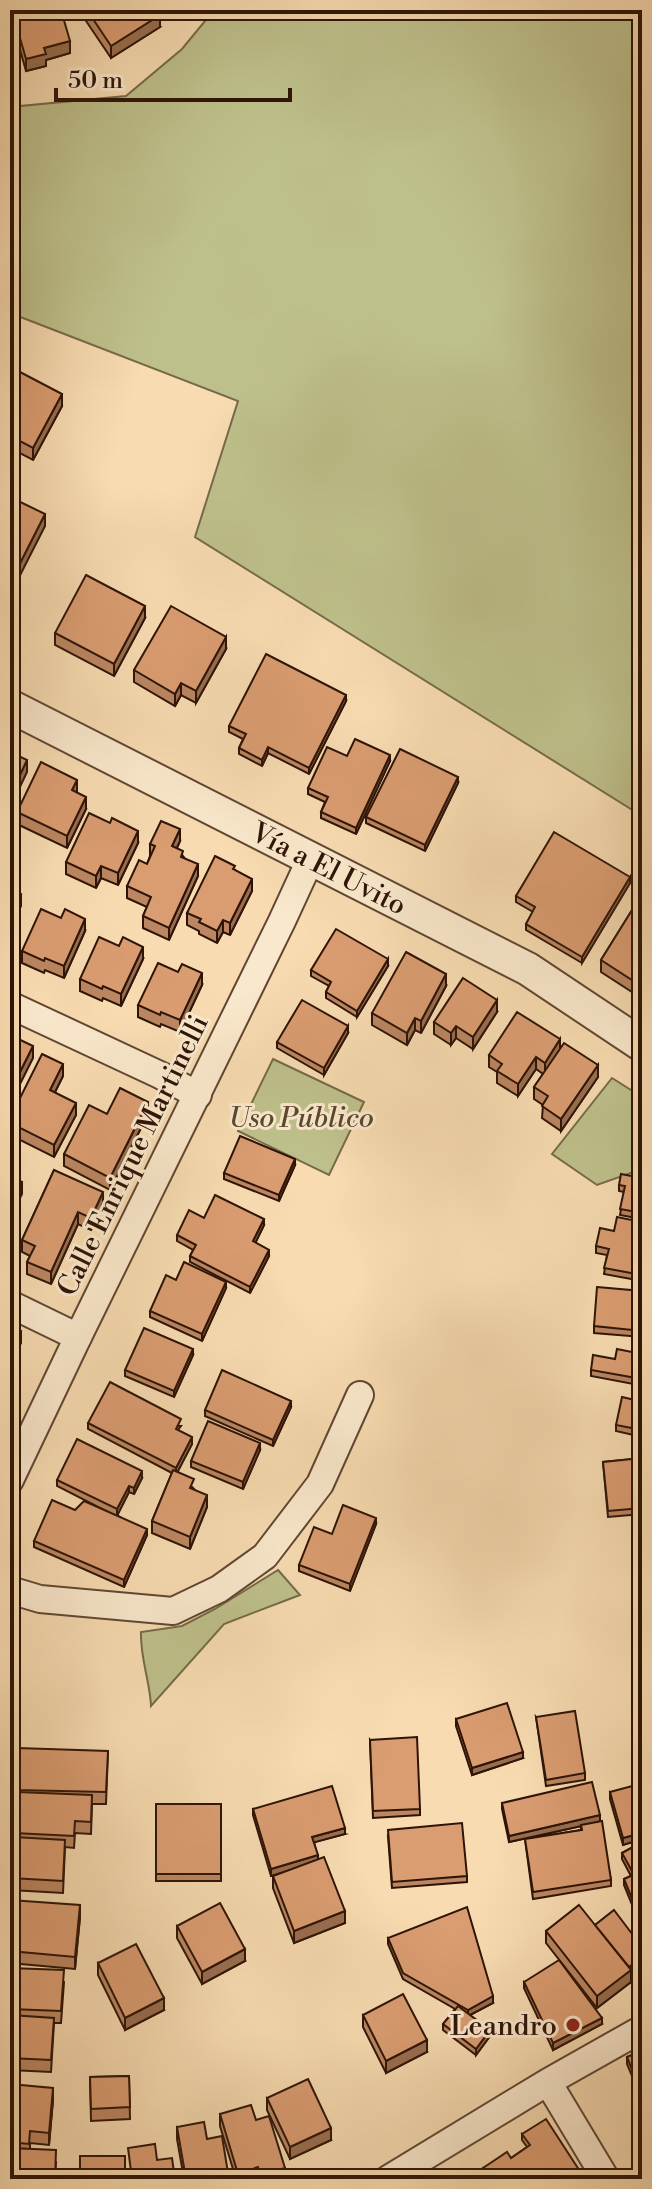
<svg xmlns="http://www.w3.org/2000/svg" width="652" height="2189" viewBox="0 0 652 2189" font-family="'Libre Bodoni',serif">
	<rect width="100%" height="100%" fill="#f8dbb1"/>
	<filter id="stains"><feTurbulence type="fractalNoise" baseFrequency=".0025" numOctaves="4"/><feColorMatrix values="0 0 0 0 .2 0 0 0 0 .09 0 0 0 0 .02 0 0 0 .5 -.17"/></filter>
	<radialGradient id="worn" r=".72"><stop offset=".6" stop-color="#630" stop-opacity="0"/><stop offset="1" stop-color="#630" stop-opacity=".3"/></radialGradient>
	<g fill="#bec08b" stroke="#766a49" stroke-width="2">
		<polygon points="214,10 642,10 642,816 195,537 238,401 10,313 10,107 126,96 182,49"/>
		<polygon points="273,1059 364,1102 329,1175 238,1131"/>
		<polygon points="612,1078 642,1097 642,1169 597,1185 552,1154"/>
		<path d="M278,1570L300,1595L224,1624L151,1706C150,1681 140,1658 141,1632L182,1626L215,1609Z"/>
	</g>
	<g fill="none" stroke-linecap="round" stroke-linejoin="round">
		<polyline stroke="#717868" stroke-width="9" points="623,10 642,22"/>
		<defs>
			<g id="minor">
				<polyline points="10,1005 160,1075 198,1095"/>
				<polyline points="10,1304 78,1337"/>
				<polyline points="10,1480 78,1337 282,921 311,858"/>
				<polyline points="10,1590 40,1599 173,1611 219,1589 265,1556 320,1484 360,1395"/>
				<polyline points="549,2084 606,2179"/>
				<polyline points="388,2179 548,2082 642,2029"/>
			</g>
			<g id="tertiary">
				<path id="s1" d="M10,706L528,969L642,1045"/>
			</g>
		</defs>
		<use href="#minor" stroke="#604632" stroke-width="30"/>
		<use href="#tertiary" stroke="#604632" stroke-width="36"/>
		<use href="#minor" stroke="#fae8cc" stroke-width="26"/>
		<use href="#tertiary" stroke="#fae8cc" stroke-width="32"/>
	</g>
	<g fill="#bb8661" stroke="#2e1407" stroke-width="2">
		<polygon points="10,10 61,10 70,53 46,60 46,66 26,71 10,14"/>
		<polygon points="82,10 87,10 160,27 111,58 82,15"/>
		<polygon points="10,390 62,406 33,460 10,448"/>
		<polygon points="145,618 114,676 55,645 55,633"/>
		<polygon points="226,649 196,703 181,695 175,706 134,682 134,670"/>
		<polygon points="346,701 309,774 268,753 262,766 239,754 239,748 243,739 229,732 229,726"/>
		<polygon points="347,756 390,761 356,834 321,818 321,812 325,802 308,794 308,788"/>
		<polygon points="458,783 425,851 366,823 366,817"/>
		<polygon points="86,809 67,848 17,824 17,812"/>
		<polygon points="180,841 177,848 198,876 169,940 143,928 143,916 147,907 127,898 127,886 147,864 150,856 150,844"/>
		<polygon points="138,843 118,885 101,878 96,888 66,874 66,862"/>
		<polygon points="235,870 252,891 230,935 223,932 217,943 199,934 199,931 187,925 187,913"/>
		<polygon points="630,883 582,963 526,930 526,924 533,912 516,902 516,896"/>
		<polygon points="642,894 632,992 601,972 601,960"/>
		<polygon points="85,931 64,978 45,970 44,973 22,963 22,951"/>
		<polygon points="143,959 121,1006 103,998 102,1001 80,991 80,979"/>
		<polygon points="388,966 357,1017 326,998 326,992 329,986 311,976 311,970"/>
		<polygon points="202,985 180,1032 161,1024 160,1027 138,1017 138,1005"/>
		<polygon points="446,986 421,1033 415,1030 407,1045 372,1025 372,1013"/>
		<polygon points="497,1012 473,1049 456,1038 451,1045 434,1034 434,1022"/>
		<polygon points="348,1033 324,1075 277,1048 277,1042"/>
		<polygon points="560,1048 598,1077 561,1131 542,1118 543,1105 534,1099 534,1087 543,1074 536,1069 518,1096 497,1083 497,1072 489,1067 489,1055"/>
		<polygon points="63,1076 55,1092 76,1115 54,1157 10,1135 10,1118"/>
		<polygon points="107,1114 148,1114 110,1190 64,1166 64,1154"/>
		<polygon points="295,1165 279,1201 224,1179 224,1173"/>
		<polygon points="54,1170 103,1204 91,1230 78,1224 51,1284 27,1274 27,1262 30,1256 22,1252 22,1240"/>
		<polygon points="642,1178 642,1219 620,1215 624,1192 619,1191 619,1185"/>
		<polygon points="204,1218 264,1225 255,1243 269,1256 250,1293 190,1262 190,1256 193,1250 177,1241 177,1235"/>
		<polygon points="642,1222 642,1281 604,1274 607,1255 596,1253 596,1246 614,1231"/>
		<polygon points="176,1280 226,1288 202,1341 150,1317 150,1311"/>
		<polygon points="642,1291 642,1337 594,1333 594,1326"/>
		<polygon points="642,1354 642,1437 616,1431 616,1425 635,1400 639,1385 591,1376 591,1370 615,1359"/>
		<polygon points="193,1355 174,1397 125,1376 125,1370"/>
		<polygon points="291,1407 273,1446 205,1416 205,1410"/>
		<polygon points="88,1423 181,1426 178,1430 192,1444 177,1472 194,1489 207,1507 190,1549 152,1533 152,1521 172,1473 88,1429"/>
		<polygon points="260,1450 243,1489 191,1467 191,1461"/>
		<polygon points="642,1458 642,1514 608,1517 603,1462"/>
		<polygon points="142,1478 134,1494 129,1492 117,1515 147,1535 124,1587 34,1547 34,1541 112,1514 57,1486 57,1480"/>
		<polygon points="376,1524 350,1591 299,1571 299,1565 332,1534"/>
		<polygon points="536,1717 585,1773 585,1780 546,1786"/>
		<polygon points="456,1719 523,1758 472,1775 456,1726"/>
		<polygon points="370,1740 420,1809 420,1815 373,1818"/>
		<polygon points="108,1751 106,1804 92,1804 91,1834 75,1833 74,1848 65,1847 63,1893 11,1890 16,1802 16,1796 10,1796 10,1756"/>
		<polygon points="642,1753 642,1799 632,1762 632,1756"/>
		<polygon points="610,1792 642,1805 642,1839 623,1845 610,1799"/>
		<polygon points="502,1803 600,1822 611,1880 611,1886 533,1899 525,1839 581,1830 581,1826 509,1842 502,1809"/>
		<rect x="156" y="1804" width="65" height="77"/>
		<polygon points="253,1809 345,1834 314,1842 318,1859 345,1923 294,1943 273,1888 273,1876 293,1869 271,1876 253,1815"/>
		<polygon points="388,1836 467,1876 467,1882 392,1888"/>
		<polygon points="642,1842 642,1929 624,1885 624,1879 631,1876 622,1859 622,1853"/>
		<polygon points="10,1900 80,1917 75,1969 10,1963"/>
		<polygon points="595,1925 642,1947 642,1963 631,1972 631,1982 597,2008 546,1943 546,1931"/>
		<polygon points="177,1926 245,1961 202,1984 177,1938"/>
		<polygon points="388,1938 493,2003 470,2015 490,2036 476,2055 443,2030 443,2024 455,2009 403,1979 388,1944"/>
		<polygon points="98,1963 164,2010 125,2030 98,1975"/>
		<polygon points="10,1968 64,1982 61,2023 54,2023 51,2072 10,2070"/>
		<polygon points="524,1982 602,2024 553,2050 524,1988"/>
		<polygon points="363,2015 427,2052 386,2073 363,2027"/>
		<polygon points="642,2051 642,2100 627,2064 627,2057"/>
		<polygon points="129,2076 130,2119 91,2121 90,2077"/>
		<polygon points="10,2084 53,2100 49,2145 30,2143 30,2149 56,2162 55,2179 10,2179"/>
		<polygon points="267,2098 331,2140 290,2159 267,2110"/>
		<polygon points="220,2114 256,2120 285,2179 236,2179 220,2126"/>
		<polygon points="177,2127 207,2139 229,2179 184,2179 177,2139"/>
		<polygon points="522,2134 585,2179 486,2179 483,2174 483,2168 511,2158 527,2147 522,2140"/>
	</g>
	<g fill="#996d4f" stroke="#2e1407" stroke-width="2">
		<polygon points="160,15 160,27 111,58 111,46"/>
		<polygon points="70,41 70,53 46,60 46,66 26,71 26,59 44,48"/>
		<polygon points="62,394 62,406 33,460 33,448"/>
		<polygon points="45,514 45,526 10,595 10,583"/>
		<polygon points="145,606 145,618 114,676 114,664"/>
		<polygon points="226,637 226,649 196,703 196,691"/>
		<polygon points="181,683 181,695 175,706 175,694"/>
		<polygon points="346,695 346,701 309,774 309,768"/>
		<polygon points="268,747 268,753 262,766 262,760"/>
		<polygon points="390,755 390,761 356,834 356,828"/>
		<polygon points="27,760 27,772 10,808 10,796"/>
		<polygon points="458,777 458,783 425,851 425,845"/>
		<polygon points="77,780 77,792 72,802 72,790"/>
		<polygon points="86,797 86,809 67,848 67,836"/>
		<polygon points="180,829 180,841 172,858 172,846"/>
		<polygon points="138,831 138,843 118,885 118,873"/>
		<polygon points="198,864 198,876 169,940 169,928"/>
		<polygon points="101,866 101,878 96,888 96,876"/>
		<polygon points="16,876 16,888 10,901 10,889"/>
		<polygon points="630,877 630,883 582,963 582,957"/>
		<polygon points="252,879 252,891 230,935 230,923"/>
		<polygon points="21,894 21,906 10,930 10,918"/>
		<polygon points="85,919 85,931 64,978 64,966"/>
		<polygon points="223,920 223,932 217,943 217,931"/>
		<polygon points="143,947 143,959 121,1006 121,994"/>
		<polygon points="388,959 388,966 357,1017 357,1011"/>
		<polygon points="642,964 642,976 632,992 632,980"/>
		<polygon points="202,973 202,985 180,1032 180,1020"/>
		<polygon points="446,974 446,986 421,1033 421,1021"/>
		<polygon points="497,1000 497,1012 473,1049 473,1037"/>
		<polygon points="415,1018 415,1030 407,1045 407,1033"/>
		<polygon points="348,1026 348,1033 324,1075 324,1068"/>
		<polygon points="456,1026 456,1038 451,1045 451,1033"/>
		<polygon points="560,1039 560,1051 545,1075 545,1063"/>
		<polygon points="33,1046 33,1058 10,1104 10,1092"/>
		<polygon points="536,1057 536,1069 518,1096 518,1084"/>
		<polygon points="63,1064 63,1076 50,1102 50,1090"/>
		<polygon points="598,1065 598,1077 561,1131 561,1119"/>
		<polygon points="148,1102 148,1114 110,1190 110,1178"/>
		<polygon points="76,1103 76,1115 54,1157 54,1145"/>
		<polygon points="295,1159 295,1165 279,1201 279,1195"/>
		<polygon points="22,1182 22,1194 10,1218 10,1206"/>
		<polygon points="103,1192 103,1204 91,1230 91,1218"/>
		<polygon points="78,1212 78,1224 51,1284 51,1272"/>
		<polygon points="264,1219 264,1225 253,1248 253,1241"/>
		<polygon points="269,1250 269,1256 250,1293 250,1287"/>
		<polygon points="226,1282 226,1288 202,1341 202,1334"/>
		<polygon points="21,1331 21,1343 10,1366 10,1354"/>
		<polygon points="193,1349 193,1355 174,1397 174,1391"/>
		<polygon points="291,1401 291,1407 273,1446 273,1440"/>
		<polygon points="192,1437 192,1444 176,1475 176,1468"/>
		<polygon points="260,1443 260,1450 243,1489 243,1482"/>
		<polygon points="142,1471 142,1478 134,1494 134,1488"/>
		<polygon points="129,1486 129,1492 117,1516 117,1509"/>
		<polygon points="207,1495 207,1507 190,1549 190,1537"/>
		<polygon points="376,1518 376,1524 350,1591 350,1584"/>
		<polygon points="147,1529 147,1535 124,1587 124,1580"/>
		<polygon points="523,1752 523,1758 472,1775 472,1768"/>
		<polygon points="600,1815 600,1822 509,1842 509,1836"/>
		<polygon points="345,1828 345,1834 312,1843 312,1837"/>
		<polygon points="642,1833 642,1839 623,1845 623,1838"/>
		<polygon points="318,1855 318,1862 271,1876 271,1869"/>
		<polygon points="80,1905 80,1917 75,1969 75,1957"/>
		<polygon points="345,1911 345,1923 294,1943 294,1931"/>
		<polygon points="245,1949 245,1961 202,1984 202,1972"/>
		<polygon points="642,1957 642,1963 631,1972 631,1982 597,2008 597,1996"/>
		<polygon points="493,1996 493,2003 468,2016 468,2010"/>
		<polygon points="164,1998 164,2010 125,2030 125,2018"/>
		<polygon points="602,2018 602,2024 553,2050 553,2043"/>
		<polygon points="490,2030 490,2036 476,2055 476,2049"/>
		<polygon points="427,2040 427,2052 386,2073 386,2061"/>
		<polygon points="53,2088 53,2100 49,2145 49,2133"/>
		<polygon points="331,2128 331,2140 290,2159 290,2147"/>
		<polygon points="258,2167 258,2179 238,2179 238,2174"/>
		<polygon points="285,2168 285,2179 260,2179 260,2175"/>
	</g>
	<g fill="#da9c71" stroke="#2e1407" stroke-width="2">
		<polygon points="12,10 61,10 70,41 44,48 46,54 26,59"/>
		<polygon points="87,10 157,10 160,15 111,46"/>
		<polygon points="20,372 62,394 33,448 10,436 10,390"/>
		<polygon points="10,497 45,514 10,583"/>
		<polygon points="86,575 145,606 114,664 55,633"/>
		<polygon points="171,606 226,637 196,691 181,683 175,694 134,670"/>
		<polygon points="266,654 346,695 309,768 268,747 262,760 239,748 246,734 229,726"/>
		<polygon points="355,739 390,755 356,828 321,812 328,797 308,788 327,747 347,756"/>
		<polygon points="400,749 458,777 425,845 366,817"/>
		<polygon points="10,752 27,760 10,796"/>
		<polygon points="41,762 77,780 72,790 86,797 67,836 17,812"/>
		<polygon points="89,813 110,823 112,818 138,831 118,873 101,866 96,876 66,862"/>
		<polygon points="161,821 180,829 172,846 183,851 181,857 198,864 169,928 143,916 151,897 127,886 139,860 147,864 155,846 150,844"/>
		<polygon points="554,832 630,877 582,957 526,924 535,907 516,896"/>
		<polygon points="215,856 235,866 233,869 252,879 230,923 223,920 217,931 199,922 201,919 187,913"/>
		<polygon points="10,874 16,876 10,889"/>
		<polygon points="10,889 21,894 10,918"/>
		<polygon points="642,894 642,964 632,980 601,960"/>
		<polygon points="41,909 61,918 65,909 85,919 64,966 45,958 44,961 22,951"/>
		<polygon points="336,929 388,959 357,1011 326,992 331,982 311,970"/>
		<polygon points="99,937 119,946 123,937 143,947 121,994 103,986 102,989 80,979"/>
		<polygon points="406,952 446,974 421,1021 415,1018 407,1033 372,1013"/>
		<polygon points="158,963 178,972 182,964 202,973 180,1020 161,1012 160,1015 138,1005"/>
		<polygon points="463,978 497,1000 473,1037 456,1026 451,1033 434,1022"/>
		<polygon points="302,1000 348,1026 324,1068 277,1042"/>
		<polygon points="517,1012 560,1039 545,1063 536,1057 518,1084 497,1071 502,1064 489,1055"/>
		<polygon points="10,1035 33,1046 10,1092"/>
		<polygon points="564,1043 598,1065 561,1119 542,1106 548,1096 534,1087"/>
		<polygon points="42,1054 63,1064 50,1090 76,1103 54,1145 10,1123 10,1118"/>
		<polygon points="120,1088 148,1102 110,1178 64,1154 89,1105 107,1114"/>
		<polygon points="240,1136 295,1159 279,1195 224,1173"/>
		<polygon points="54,1170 103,1192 91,1218 78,1212 51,1272 27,1262 35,1246 22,1240"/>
		<polygon points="621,1174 642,1178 642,1213 620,1209 625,1186 619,1185"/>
		<polygon points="10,1176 22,1182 10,1206"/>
		<polygon points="215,1195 264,1219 253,1241 269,1250 250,1287 190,1256 196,1245 177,1235 189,1210 204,1218"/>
		<polygon points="617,1217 642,1222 642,1275 604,1268 609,1249 596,1246 600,1228 614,1231"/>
		<polygon points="184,1262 226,1282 202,1334 150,1311 166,1275 176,1280"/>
		<polygon points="597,1287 642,1291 642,1331 594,1326"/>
		<polygon points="10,1326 21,1331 10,1354"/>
		<polygon points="144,1328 193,1349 174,1391 125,1370"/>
		<polygon points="617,1349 642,1354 642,1379 591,1370 593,1355 615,1359"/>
		<polygon points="222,1370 291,1401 273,1440 205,1410"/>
		<polygon points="110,1382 181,1419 176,1429 192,1437 176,1468 88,1423"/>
		<polygon points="639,1382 642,1383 642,1430 616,1425 622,1397 635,1400"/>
		<polygon points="208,1421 260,1443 243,1482 191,1461"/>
		<polygon points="77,1439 142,1471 134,1488 129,1486 117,1509 57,1480"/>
		<polygon points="642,1458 642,1508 608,1511 603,1462"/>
		<polygon points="173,1470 194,1479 190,1488 207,1495 190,1537 152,1521"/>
		<polygon points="52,1500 75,1510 84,1501 147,1529 124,1580 34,1541"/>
		<polygon points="343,1505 376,1518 350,1584 299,1565 314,1527 332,1534"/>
		<polygon points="507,1703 523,1752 472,1768 456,1719"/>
		<polygon points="575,1711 585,1773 546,1780 536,1717"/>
		<polygon points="417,1737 420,1809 373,1811 370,1740"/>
		<polygon points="17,1748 108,1751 106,1792 16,1790 16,1784 10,1784 10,1756 17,1757"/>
		<polygon points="642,1753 642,1793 632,1756"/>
		<polygon points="592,1782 600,1815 509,1836 502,1803"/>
		<polygon points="636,1785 642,1805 642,1833 623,1838 610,1792"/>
		<polygon points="332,1786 345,1828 312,1837 318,1855 271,1869 253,1809"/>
		<polygon points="17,1792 92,1795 91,1822 75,1821 74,1836 14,1833"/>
		<rect x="156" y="1804" width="65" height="70"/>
		<polygon points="602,1821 611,1880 533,1892 525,1839 582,1830 581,1825"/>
		<polygon points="462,1823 467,1876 392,1882 388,1830"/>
		<polygon points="14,1837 65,1840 63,1881 11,1878"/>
		<polygon points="642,1842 642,1868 633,1873 622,1853"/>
		<polygon points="324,1857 345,1911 294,1931 273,1876"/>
		<polygon points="642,1871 642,1923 624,1879"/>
		<polygon points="10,1900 80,1905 75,1957 10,1951"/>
		<polygon points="220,1903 245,1949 202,1972 177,1926"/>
		<polygon points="579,1905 631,1970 597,1996 546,1931"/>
		<polygon points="467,1907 493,1996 468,2010 403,1973 388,1938"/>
		<polygon points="614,1910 642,1947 642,1957 629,1967 595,1925"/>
		<polygon points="136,1944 164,1998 125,2018 98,1963"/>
		<polygon points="559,1960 602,2018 553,2043 524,1982"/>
		<polygon points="10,1968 64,1970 61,2011 10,2009"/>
		<polygon points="403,1994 427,2040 386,2061 363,2015"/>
		<polygon points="458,2006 490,2030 476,2049 443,2024"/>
		<polygon points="10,2015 54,2018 51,2060 10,2058"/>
		<polygon points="642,2051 642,2094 627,2057"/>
		<polygon points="129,2076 130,2107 91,2109 90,2077"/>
		<polygon points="308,2079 331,2128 290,2147 267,2098"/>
		<polygon points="10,2084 53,2088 49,2133 30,2131 29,2144 10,2142"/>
		<polygon points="251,2105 256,2120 269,2116 285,2168 260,2175 258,2167 238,2174 220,2114"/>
		<polygon points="546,2119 585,2179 490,2179 483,2168 507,2152 511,2158 530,2145 522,2134"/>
		<polygon points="204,2122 207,2139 222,2136 229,2179 186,2179 177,2127"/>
		<polygon points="155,2144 157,2160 172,2158 175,2179 132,2179 128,2148"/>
		<polygon points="10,2148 56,2150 55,2179 10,2179"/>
		<rect x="80" y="2156" width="45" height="23"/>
	</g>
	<circle fill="#8f2418" stroke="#fae8cc" stroke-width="3" cx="573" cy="2025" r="8"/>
	<g text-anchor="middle" stroke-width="6" stroke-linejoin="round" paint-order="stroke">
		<g font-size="28" fill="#2e1407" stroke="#fae8cc">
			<text dy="10" stroke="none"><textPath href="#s1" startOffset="358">Vía a El Uvito</textPath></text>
			<text transform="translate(132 1155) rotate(-64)" y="10">Calle Enrique Martinelli</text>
		</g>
		<g font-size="28" font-style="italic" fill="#59482f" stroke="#fae8cc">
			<text x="301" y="1127">Uso Público</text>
		</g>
		<g font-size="28" fill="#2e1407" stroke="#fae8cc" text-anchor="end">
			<text x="557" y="2035">Leandro</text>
		</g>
	</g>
	<rect width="652" height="2189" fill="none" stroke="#f8dbb1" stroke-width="40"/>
	<rect x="12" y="12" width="628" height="2165" fill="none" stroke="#2e1407" stroke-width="4"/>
	<rect x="20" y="20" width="612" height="2149" fill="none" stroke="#2e1407" stroke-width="2"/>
	<path d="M56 88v12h234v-12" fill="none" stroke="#2e1407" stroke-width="4"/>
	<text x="68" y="88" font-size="24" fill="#2e1407" stroke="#fae8cc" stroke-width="6" paint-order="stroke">50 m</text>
	<rect width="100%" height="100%" filter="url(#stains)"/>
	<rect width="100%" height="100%" fill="url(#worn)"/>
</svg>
